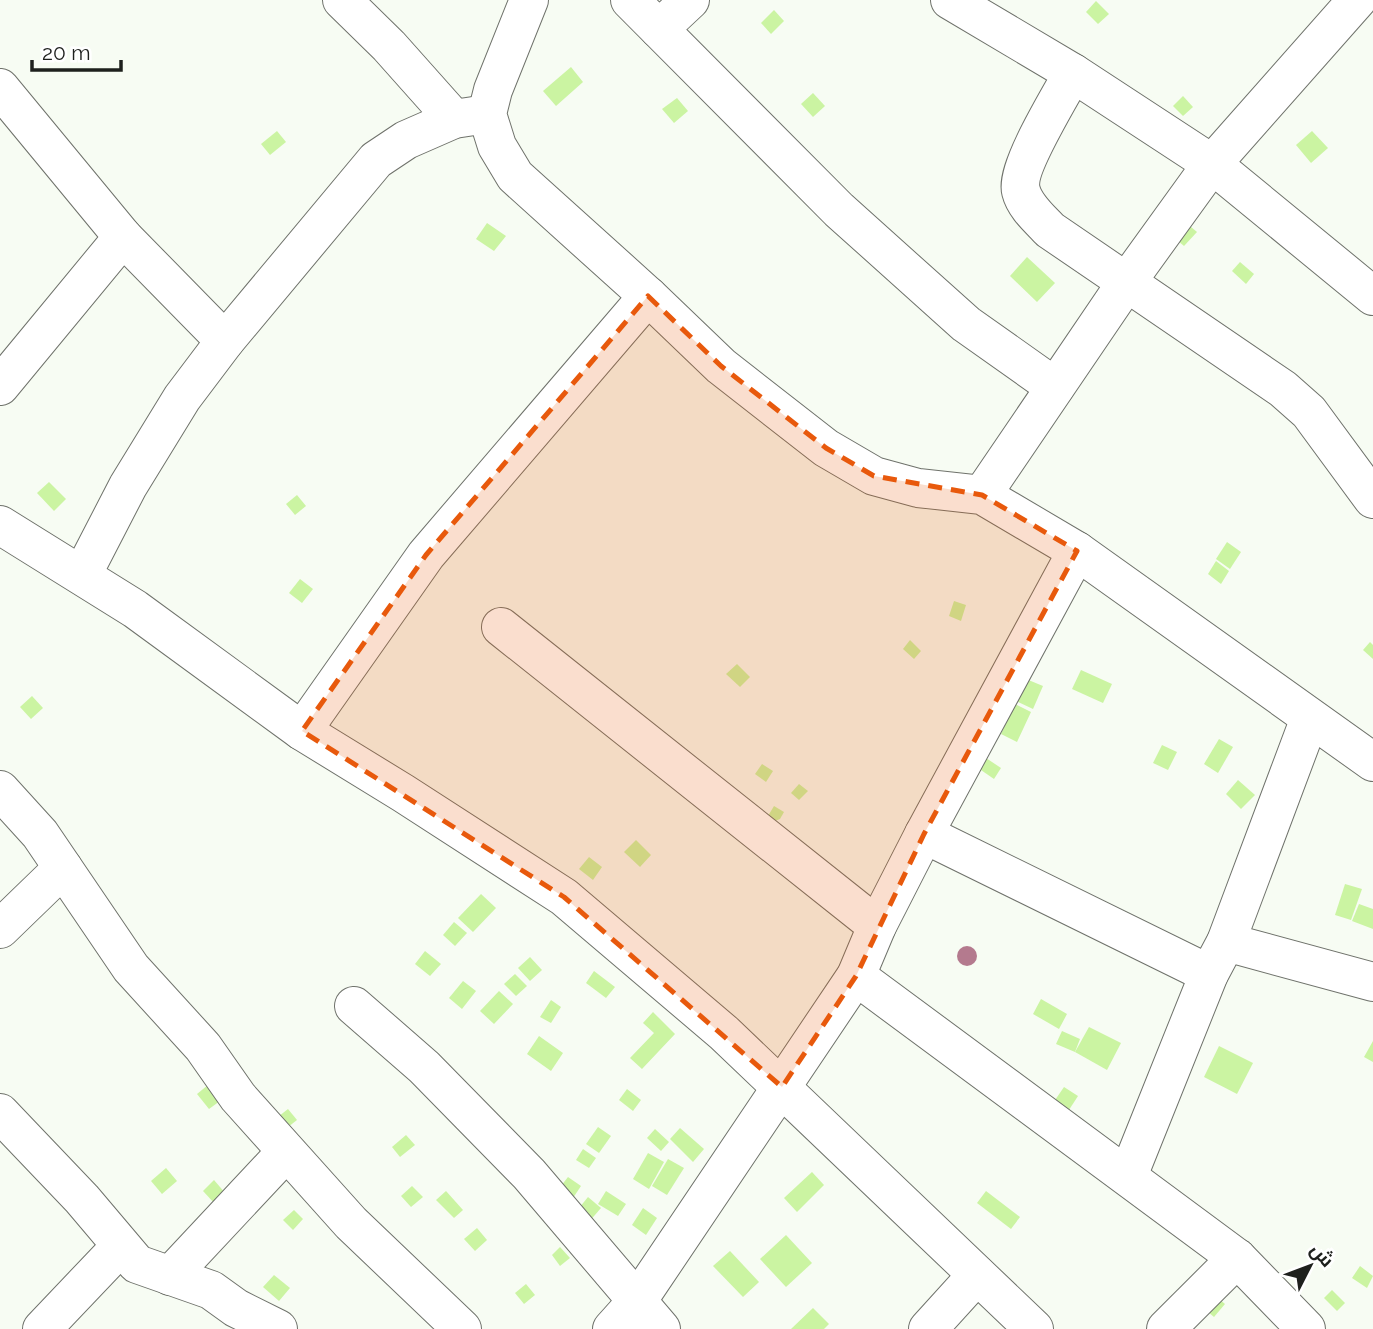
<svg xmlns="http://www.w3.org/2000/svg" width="1373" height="1329" viewBox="0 0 1373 1329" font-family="Raleway,Cairo,sans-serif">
	<rect width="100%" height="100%" fill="#f7fcf3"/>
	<g fill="#cbf4a2">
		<polygon points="1096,1 1109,14 1098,24 1086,12"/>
		<polygon points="774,10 784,21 771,34 761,23"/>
		<polygon points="571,67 583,82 556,106 543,91"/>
		<polygon points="813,93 825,106 813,117 801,104"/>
		<polygon points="1183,96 1193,107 1183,116 1173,106"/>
		<polygon points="677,98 688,111 674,123 662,109"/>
		<polygon points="277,131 286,142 270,155 261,144"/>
		<polygon points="1312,131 1328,148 1311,163 1296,145"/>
		<polygon points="1184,221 1197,232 1184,246 1171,235"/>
		<polygon points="487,223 506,236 494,251 476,239"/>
		<polygon points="1027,257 1055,283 1037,302 1010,276"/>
		<polygon points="1240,262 1254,274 1246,284 1232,271"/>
		<polygon points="49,482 66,499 54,511 37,493"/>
		<polygon points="297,495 306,506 295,515 286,504"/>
		<polygon points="1227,542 1241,552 1230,569 1216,559"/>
		<polygon points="1216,561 1229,571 1221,584 1208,574"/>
		<polygon points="300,579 313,589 302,603 289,593"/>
		<polygon points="954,601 966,605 961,621 949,616"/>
		<polygon points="910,640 921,651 914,659 903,649"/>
		<polygon points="1370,642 1373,645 1373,659 1363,650"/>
		<polygon points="737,664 750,677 740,687 726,674"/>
		<polygon points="1081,670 1112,684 1103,703 1072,689"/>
		<polygon points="1026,679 1043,686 1033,709 1016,701"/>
		<polygon points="32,696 43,708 31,719 20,707"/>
		<polygon points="1015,704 1031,712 1017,742 1001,734"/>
		<polygon points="1219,739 1233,747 1218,773 1204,764"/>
		<polygon points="1162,745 1177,752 1168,770 1153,763"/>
		<polygon points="986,758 1001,768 994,779 978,768"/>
		<polygon points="762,764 773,771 766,782 755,774"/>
		<polygon points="1238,780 1255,795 1241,809 1226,794"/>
		<polygon points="799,784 808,791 799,800 791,793"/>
		<polygon points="774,806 784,812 780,819 775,821 768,816"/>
		<polygon points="636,840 651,855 640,867 624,852"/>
		<polygon points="589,857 602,867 593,880 579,869"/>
		<polygon points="1345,884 1362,889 1351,920 1335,915"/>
		<polygon points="481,894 496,908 473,932 458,918"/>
		<polygon points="1359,904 1373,909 1373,929 1352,921"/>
		<polygon points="454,922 467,933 455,946 443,935"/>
		<polygon points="425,951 441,964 430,976 415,964"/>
		<polygon points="530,957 542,970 530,981 518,968"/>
		<polygon points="594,971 615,987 606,998 586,983"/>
		<polygon points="515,974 527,986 516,996 504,984"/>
		<polygon points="463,981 476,991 462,1009 449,998"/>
		<polygon points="499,991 513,1004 494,1024 480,1011"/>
		<polygon points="1041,999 1067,1014 1059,1029 1033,1014"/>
		<polygon points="551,1000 561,1007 551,1023 540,1017"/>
		<polygon points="653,1012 675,1034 642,1069 630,1058 654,1033 643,1023"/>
		<polygon points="1089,1027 1121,1043 1107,1070 1075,1052"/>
		<polygon points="1062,1031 1080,1039 1075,1052 1056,1044"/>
		<polygon points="539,1036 563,1053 551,1071 527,1054"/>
		<polygon points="1373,1041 1373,1062 1364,1057"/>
		<polygon points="1219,1046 1253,1063 1237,1094 1204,1077"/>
		<polygon points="208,1085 220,1101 209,1109 197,1094"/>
		<polygon points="1064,1087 1078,1096 1067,1113 1053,1103"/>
		<polygon points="627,1089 641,1100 633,1111 619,1100"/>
		<polygon points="288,1109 297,1120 283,1131 274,1120"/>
		<polygon points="598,1127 611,1136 599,1153 586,1144"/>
		<polygon points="680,1128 704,1149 693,1162 670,1139"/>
		<polygon points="655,1129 669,1142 661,1151 647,1138"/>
		<polygon points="406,1135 415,1145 400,1157 392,1147"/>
		<polygon points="583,1149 596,1158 589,1168 576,1160"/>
		<polygon points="648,1153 664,1162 649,1189 633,1179"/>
		<polygon points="668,1159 684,1168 667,1195 652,1186"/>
		<polygon points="166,1168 177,1181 162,1194 151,1181"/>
		<polygon points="812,1172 824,1185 797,1212 784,1198"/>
		<polygon points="568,1177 581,1186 571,1201 557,1191"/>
		<polygon points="214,1180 226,1194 215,1204 203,1191"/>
		<polygon points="412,1186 423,1197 411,1207 401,1196"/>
		<polygon points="446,1191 463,1210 454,1218 436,1200"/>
		<polygon points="606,1191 626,1204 618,1216 598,1204"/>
		<polygon points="986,1191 1020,1217 1011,1229 977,1203"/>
		<polygon points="588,1197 601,1208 588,1223 575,1213"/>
		<polygon points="643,1208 657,1218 646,1235 632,1225"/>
		<polygon points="294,1210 303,1219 293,1230 283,1220"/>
		<polygon points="477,1228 487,1240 475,1251 464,1239"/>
		<polygon points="786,1235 812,1263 786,1287 760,1259"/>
		<polygon points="560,1247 570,1258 560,1266 552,1255"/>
		<polygon points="730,1251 759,1282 743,1297 713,1266"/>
		<polygon points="1360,1266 1373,1276 1367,1288 1352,1278"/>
		<polygon points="274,1275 290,1288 279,1301 263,1287"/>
		<polygon points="526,1284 535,1295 524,1304 515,1293"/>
		<polygon points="1206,1288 1225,1304 1214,1317 1195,1301"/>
		<polygon points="1332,1290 1345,1303 1337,1311 1324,1298"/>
		<polygon points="813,1308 829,1324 824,1329 791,1329"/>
	</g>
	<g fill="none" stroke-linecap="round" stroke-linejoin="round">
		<defs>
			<g id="minor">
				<polyline points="342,0 389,46 454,119"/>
				<polyline points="529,0 493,90 487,114 497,146 515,176 648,296 721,366 826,448 874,476 918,488 982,495 1077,551 1373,762"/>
				<polyline points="630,0 839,210 966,324 1055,387"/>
				<polyline points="950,0 1073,73 1212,164 1373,296"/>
				<polyline points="659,29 690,0"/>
				<path d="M1073,73C1061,95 1015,169 1021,191C1025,207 1040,219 1050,230L1283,389L1309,412L1373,499"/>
				<polyline points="0,88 123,237 225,341"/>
				<polyline points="0,386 123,237"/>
				<polyline points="982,495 1126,283 1212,164 1357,0"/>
				<polyline points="0,525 135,609 302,731 403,793 564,897 724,1033 1034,1329"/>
				<polyline points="82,575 128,486 182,398 225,341 376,160 406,140 454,119 487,114"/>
				<polyline points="501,627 877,926"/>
				<polyline points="302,731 426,555 648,296"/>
				<polyline points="0,790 40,834 131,968 203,1047 238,1097 351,1223 462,1329"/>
				<polyline points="924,834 1209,974"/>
				<polyline points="0,929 63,868"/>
				<polyline points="1226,942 1373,982"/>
				<polyline points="856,976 1237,1258 1306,1329"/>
				<polyline points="354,1006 424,1067 529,1174 661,1329"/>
				<polyline points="0,1113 82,1199 137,1264 211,1290 236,1308 278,1329"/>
				<polyline points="1128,1176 1209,974 1226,942 1310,718"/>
				<polyline points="170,1276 286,1152"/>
				<polyline points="42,1329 120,1247"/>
				<polyline points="612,1329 638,1300 856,976 877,926 924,834 1077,551"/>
				<polyline points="928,1329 977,1275"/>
				<polyline points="1166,1329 1237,1258"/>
			</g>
		</defs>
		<use href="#minor" stroke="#6f726b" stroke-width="40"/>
		<use href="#minor" stroke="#fff" stroke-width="38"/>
	</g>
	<circle fill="#b47a8e" cx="967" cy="956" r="10"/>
	<path fill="#e8590c" fill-opacity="0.2" stroke="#e8590c" stroke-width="5" stroke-dasharray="14 9" stroke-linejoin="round" d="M648,296L721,366L826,448L874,476L982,495L1077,551L924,834L856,976L782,1087L564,897L302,731L426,555Z"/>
	<g transform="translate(1310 1266) rotate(48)" stroke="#ffffff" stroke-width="5" paint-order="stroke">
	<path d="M0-5L12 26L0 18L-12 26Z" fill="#1e201d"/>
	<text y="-10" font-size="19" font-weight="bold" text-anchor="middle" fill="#1e201d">ش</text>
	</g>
	<path d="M32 60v10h89v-10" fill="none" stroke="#1e201d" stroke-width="3.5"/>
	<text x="42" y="60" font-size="21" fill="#1e201d" stroke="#ffffff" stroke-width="5" paint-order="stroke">20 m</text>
</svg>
